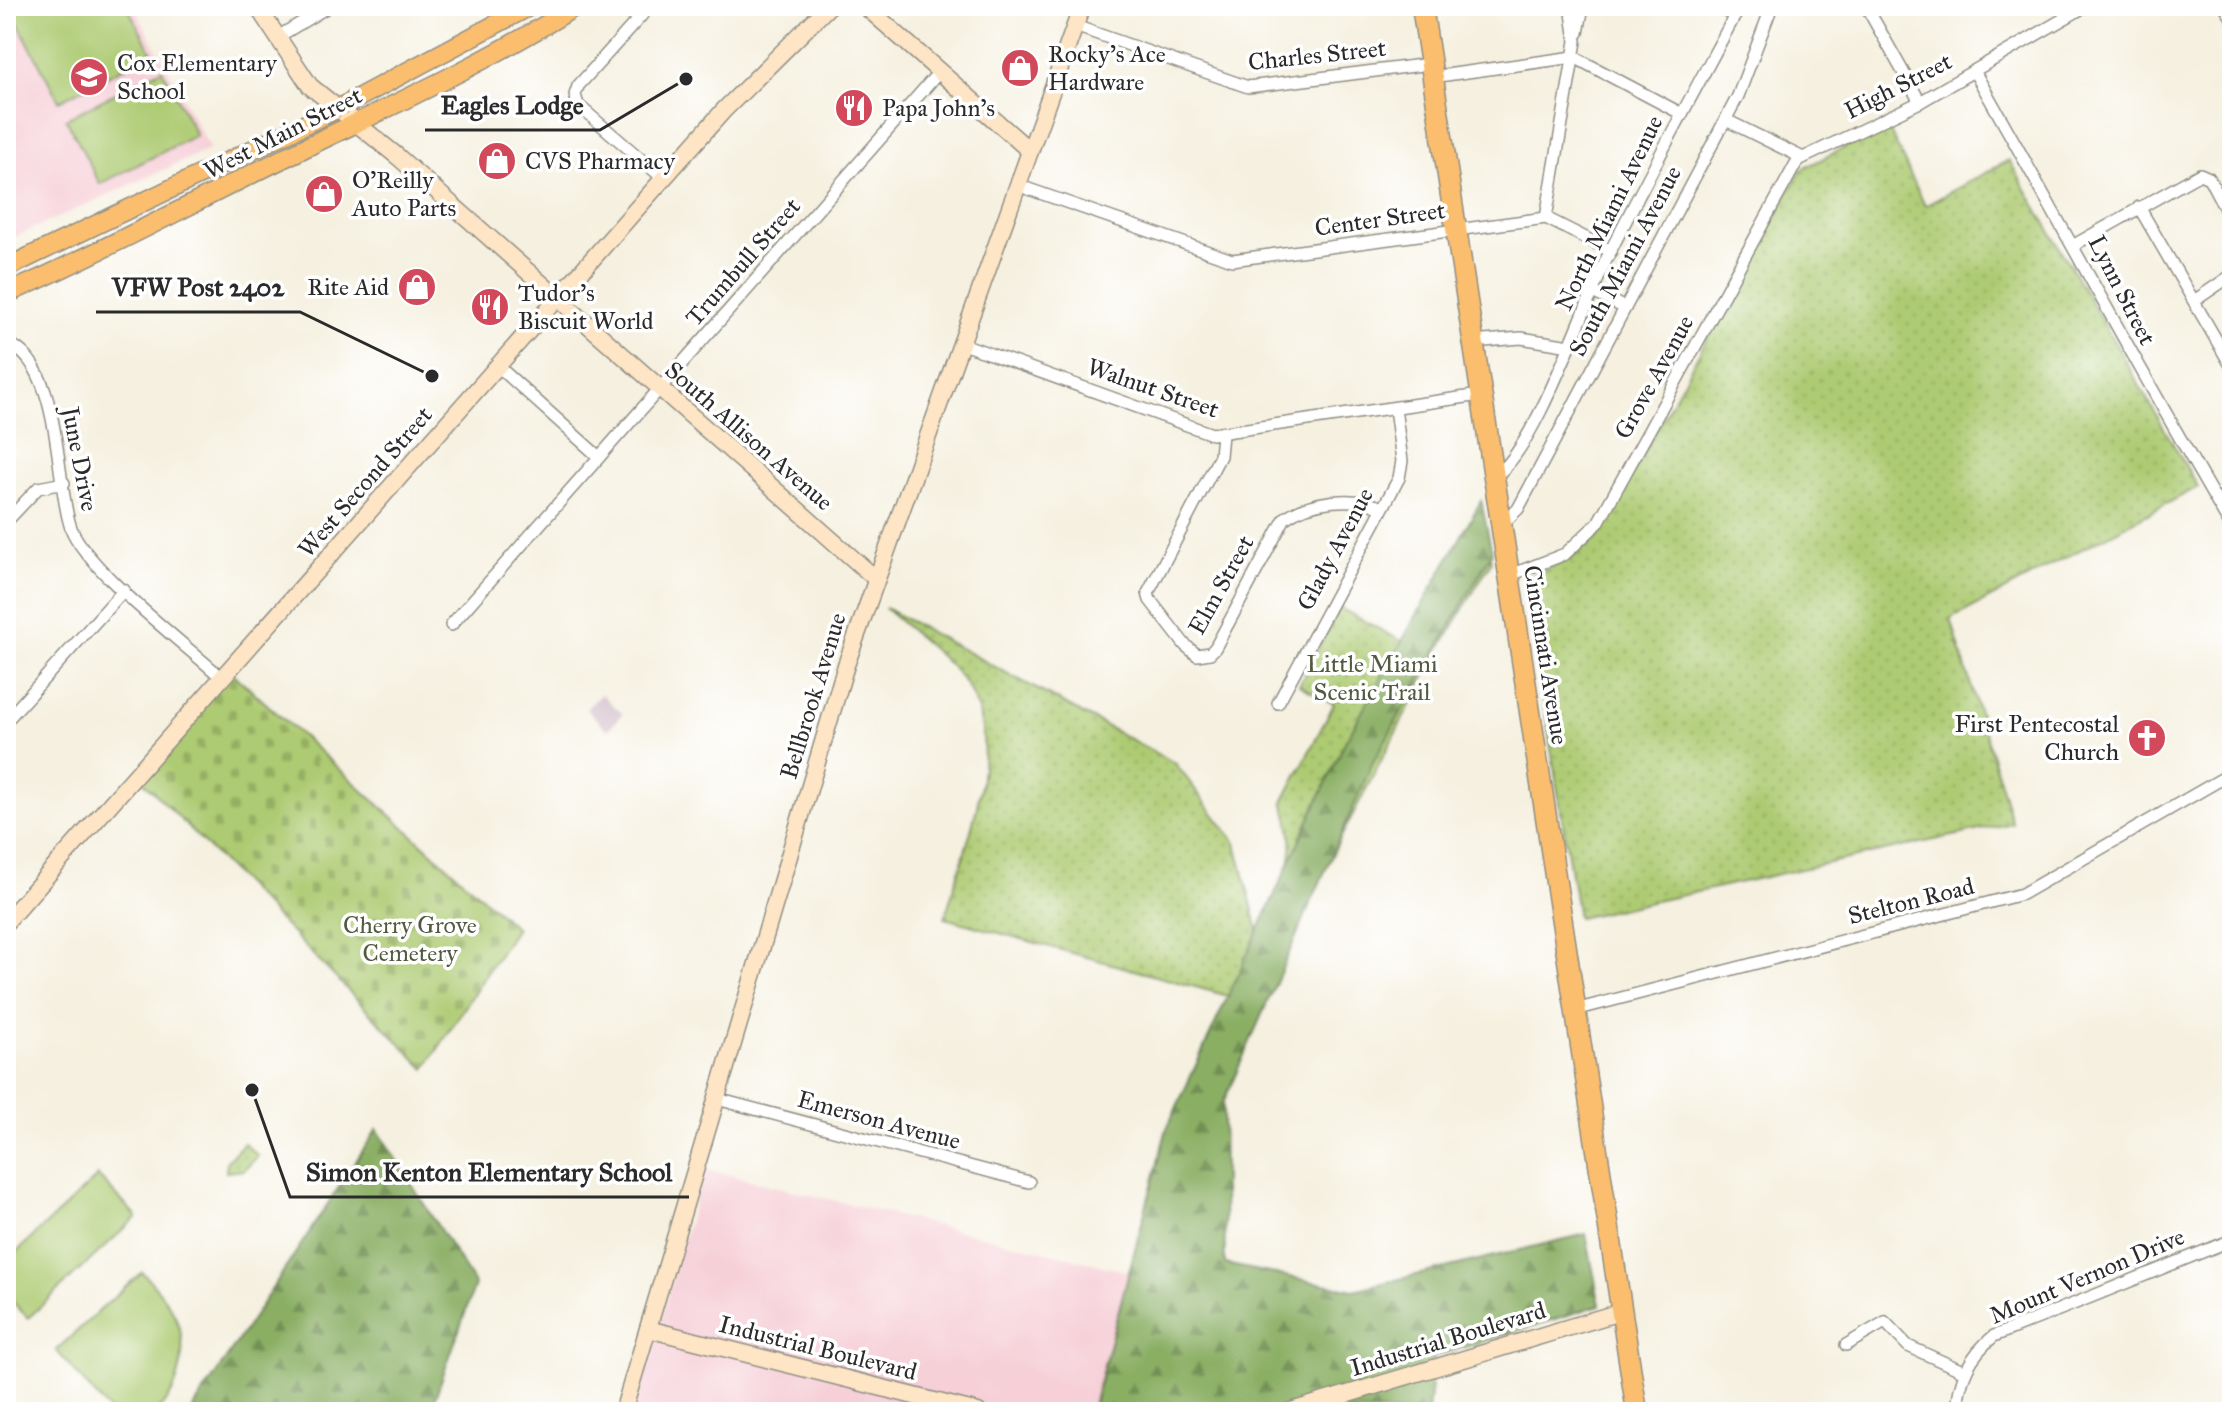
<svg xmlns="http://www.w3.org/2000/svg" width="2238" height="1418" viewBox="0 0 2238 1418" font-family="'IM FELL Great Primer',serif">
	<defs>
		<pattern id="grass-dots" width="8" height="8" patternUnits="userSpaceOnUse" patternTransform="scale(2)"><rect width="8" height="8" fill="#adcb72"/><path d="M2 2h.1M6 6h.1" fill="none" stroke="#95ae63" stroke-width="1.8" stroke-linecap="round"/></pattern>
		<pattern id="forest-firs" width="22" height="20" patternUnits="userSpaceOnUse" patternTransform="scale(2)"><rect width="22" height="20" fill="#8aaf64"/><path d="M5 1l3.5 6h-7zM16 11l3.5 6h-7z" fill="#718f53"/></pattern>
		<pattern id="cemetery-stones" width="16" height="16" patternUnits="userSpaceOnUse" patternTransform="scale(2)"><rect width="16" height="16" fill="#adcb72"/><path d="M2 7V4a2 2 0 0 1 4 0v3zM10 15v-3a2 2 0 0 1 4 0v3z" fill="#95ae63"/></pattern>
	</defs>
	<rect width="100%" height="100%" fill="#fff"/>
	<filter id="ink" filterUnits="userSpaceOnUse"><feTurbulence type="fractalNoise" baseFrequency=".0125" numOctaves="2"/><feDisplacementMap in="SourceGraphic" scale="16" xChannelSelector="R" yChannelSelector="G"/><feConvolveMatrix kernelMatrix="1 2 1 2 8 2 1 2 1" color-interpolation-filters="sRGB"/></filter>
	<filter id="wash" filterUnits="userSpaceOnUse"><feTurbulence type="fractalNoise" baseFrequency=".006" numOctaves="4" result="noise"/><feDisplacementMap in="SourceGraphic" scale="32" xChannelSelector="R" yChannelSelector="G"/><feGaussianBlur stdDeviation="1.8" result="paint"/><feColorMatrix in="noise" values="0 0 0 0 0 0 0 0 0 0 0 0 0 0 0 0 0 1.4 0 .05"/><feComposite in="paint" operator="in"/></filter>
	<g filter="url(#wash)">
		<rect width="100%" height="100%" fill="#f5f0df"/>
		<g fill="#f6cfd7">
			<polygon points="6,6 134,6 210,149 6,241"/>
			<polygon points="704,1169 1129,1272 1092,1412 634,1412"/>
		</g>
		<polygon fill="#d1bdc9" points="601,694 623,714 608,730 586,709"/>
		<g fill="url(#grass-dots)" stroke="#6c7b4e" stroke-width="2">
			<polygon points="1887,125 1925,206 2009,160 2198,487 1951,619 2012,823 1578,918 1524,579 1571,559 1598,535 1801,170"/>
			<path d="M1482,504L1491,562L1439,650L1307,902L1237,1053L1120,1412H1091L1145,1214L1228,996L945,918C964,846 1014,738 958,674C937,650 909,630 885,608L1175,763L1236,843L1258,931C1282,882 1304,858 1283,802L1334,704L1299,685L1340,608L1407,644Z"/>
			<polygon points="244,1143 258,1156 244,1170 226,1172 227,1161"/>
		</g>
		<g fill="url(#forest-firs)" stroke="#5a6d48" stroke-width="2">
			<polygon points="1481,501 1492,552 1372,764 1223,1103 1225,1264 1354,1290 1586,1234 1600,1305 1434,1357 1428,1412 1092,1412 1167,1128 1345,742"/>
			<polygon points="377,1129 475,1285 430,1412 191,1412"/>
		</g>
		<polygon fill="url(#cemetery-stones)" stroke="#6c7b4e" stroke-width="2" points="230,671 516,928 425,1069 137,775"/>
		<g fill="#adcb72" stroke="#6c7b4e" stroke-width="2">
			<polygon points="9,6 127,6 152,53 59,101"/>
			<polygon points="162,69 196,135 100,184 66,119"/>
			<polygon points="98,1176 137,1217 28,1318 6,1295 6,1262"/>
			<path d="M142,1272C175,1306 193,1335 176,1383C172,1394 166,1406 154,1411C143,1416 122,1412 110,1412L56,1350Z"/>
		</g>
	</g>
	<g filter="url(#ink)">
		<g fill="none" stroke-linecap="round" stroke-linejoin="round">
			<defs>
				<g id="street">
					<polyline points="650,6 578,86 575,95 578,105 664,179"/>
					<polyline points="1715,6 1735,16"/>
					<polyline points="1866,6 1920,102"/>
					<polyline points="2225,6 2232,18"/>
					<polyline points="1075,26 1248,87 1430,64"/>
					<polyline points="1578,33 1583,6"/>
					<polyline points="276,38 329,6"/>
					<path d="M1974,71C2061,223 2143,377 2232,528"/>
					<polyline points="1432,77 1574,57 1682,114"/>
					<polyline points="1726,120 1803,158 1920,102 2086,6"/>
					<polyline points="1017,185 1232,260 1546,218 1611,251"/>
					<polyline points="2139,207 2232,367"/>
					<polyline points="1546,218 1576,41 1571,6"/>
					<polyline points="2074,245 2200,174 2209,178 2232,222"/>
					<polyline points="1591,291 1625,308"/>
					<polyline points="2194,301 2232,275"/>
					<polyline points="1472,342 1521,338 1570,346"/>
					<path d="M6,343C62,361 55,485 71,528C86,569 186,645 223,679"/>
					<polyline points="960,343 1212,434 1480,395"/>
					<polyline points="499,367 599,457"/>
					<path d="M1222,434L1220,456L1148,593L1150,600L1185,645L1197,655L1210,653L1215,648L1285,518C1311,500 1354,495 1382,508"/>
					<path d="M1493,477C1533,457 1586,300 1609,254C1651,170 1696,88 1740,6"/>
					<polyline points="6,522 38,488 64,483"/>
					<polyline points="1501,525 1518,509 1738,96 1772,6"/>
					<polyline points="1508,576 1565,554 1598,523 1799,158"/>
					<polyline points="451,625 940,71"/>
					<polyline points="1278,703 1399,478 1402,461 1395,408"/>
					<polyline points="6,721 124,590"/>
					<polyline points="1575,1010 2022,894 2232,773"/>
					<polyline points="717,1099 1029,1182"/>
					<polyline points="1846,1345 1885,1322 1908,1346 1965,1372"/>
					<path d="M1957,1412C1958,1381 1970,1355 1994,1336L2232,1240"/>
				</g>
				<g id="secondary">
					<polyline points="257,6 310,86 397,156 876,579"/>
					<polyline points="865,6 1030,151"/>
					<polyline points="6,922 724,110 829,6"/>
					<polyline points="648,1329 978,1412"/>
					<polyline points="623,1412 846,665 1082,6"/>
					<polyline points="1288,1412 1620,1312"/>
				</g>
				<g id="primary">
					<polyline points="6,268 339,108 530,6"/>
					<path d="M6,294C98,254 184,207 274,163C375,113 480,67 576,6"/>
				</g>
				<polyline id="highway" points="1422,6 1637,1412"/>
			</defs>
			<use href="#street" stroke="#908e85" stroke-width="14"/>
			<use href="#secondary" stroke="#908e85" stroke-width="19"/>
			<use href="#primary" stroke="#908e85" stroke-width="21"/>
			<use href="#highway" stroke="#908e85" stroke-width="23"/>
			<use href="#street" stroke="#fff" stroke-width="11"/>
			<use href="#secondary" stroke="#fde5c5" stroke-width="16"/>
			<use href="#primary" stroke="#fabe6e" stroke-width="18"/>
			<use href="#highway" stroke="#fabe6e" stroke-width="20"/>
		</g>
	</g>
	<defs>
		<symbol id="shop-disc" viewBox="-11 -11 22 22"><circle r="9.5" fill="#d1495b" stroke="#fff"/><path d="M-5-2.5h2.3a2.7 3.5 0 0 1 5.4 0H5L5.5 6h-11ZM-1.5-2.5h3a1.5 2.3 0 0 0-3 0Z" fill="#fff"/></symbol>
		<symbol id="school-disc" viewBox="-11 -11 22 22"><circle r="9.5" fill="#d1495b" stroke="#fff"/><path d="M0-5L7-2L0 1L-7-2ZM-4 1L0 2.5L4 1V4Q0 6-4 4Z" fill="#fff"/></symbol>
		<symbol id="restaurant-disc" viewBox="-11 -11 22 22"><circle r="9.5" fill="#d1495b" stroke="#fff"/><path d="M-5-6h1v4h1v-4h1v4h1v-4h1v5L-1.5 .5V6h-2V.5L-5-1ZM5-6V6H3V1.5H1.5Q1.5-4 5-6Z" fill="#fff"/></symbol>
		<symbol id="church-disc" viewBox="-11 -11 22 22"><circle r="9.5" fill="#d1495b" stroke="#fff"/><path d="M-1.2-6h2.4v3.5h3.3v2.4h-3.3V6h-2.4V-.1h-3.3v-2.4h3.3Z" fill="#fff"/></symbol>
	</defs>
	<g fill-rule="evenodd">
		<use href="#shop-disc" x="998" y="46" width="44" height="44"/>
		<use href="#school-disc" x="67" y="55" width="44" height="44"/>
		<use href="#restaurant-disc" x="832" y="86" width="44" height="44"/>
		<use href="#shop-disc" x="475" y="139" width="44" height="44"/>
		<use href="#shop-disc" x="302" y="172" width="44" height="44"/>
		<use href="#shop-disc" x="395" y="265" width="44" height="44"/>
		<use href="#restaurant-disc" x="468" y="285" width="44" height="44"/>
		<use href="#church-disc" x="2125" y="716" width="44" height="44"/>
	</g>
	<g text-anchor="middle" stroke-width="7" stroke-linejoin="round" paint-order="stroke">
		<g font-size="24" fill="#2b2b2b" stroke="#fff" text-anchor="start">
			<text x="1048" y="62">Rocky's Ace<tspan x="1048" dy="28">Hardware</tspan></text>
			<text x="117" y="71">Cox Elementary<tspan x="117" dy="28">School</tspan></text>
			<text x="882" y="116">Papa John's</text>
			<text x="525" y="169">CVS Pharmacy</text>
			<text x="352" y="188">O'Reilly<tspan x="352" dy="28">Auto Parts</tspan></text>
			<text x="389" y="295" text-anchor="end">Rite Aid</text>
			<text x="518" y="301">Tudor's<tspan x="518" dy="28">Biscuit World</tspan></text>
			<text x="2119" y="732" text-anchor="end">First Pentecostal<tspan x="2119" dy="28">Church</tspan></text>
		</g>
		<g font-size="24" fill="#2b2b2b" stroke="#fff">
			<text transform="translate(1317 55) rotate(-6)" y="8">Charles Street</text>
			<text transform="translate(1898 86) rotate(-27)" y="8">High Street</text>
			<text transform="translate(283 133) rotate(-27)" y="8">West Main Street</text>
			<text transform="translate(1609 213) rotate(-64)" y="8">North Miami Avenue</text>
			<text transform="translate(1380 219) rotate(-8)" y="8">Center Street</text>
			<text transform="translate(1625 261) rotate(-62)" y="8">South Miami Avenue</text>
			<text transform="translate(743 262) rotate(-49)" y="8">Trumbull Street</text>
			<text transform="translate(2122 290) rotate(63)" y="8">Lynn Street</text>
			<text transform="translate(1654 377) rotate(-61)" y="8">Grove Avenue</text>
			<text transform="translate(1153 388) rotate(19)" y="8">Walnut Street</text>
			<text transform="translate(749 436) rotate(41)" y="8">South Allison Avenue</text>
			<text transform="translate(80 459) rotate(79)" y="8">June Drive</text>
			<text transform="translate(365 482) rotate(-49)" y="8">West Second Street</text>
			<text transform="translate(1335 549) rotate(-62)" y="8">Glady Avenue</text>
			<text transform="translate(1221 585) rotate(-61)" y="8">Elm Street</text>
			<text transform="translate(1546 655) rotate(81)" y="8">Cincinnati Avenue</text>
			<text transform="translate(813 696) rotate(-73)" y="8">Bellbrook Avenue</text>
			<text transform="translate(1911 901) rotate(-14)" y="8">Stelton Road</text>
			<text transform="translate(879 1120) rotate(15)" y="8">Emerson Avenue</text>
			<text transform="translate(2087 1276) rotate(-23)" y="8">Mount Vernon Drive</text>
			<text transform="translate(1448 1339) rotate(-17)" y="8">Industrial Boulevard</text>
			<text transform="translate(818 1348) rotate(14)" y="8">Industrial Boulevard</text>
		</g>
		<g font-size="24" fill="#525b40" stroke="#fff">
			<text x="1372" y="672">Little Miami<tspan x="1372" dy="28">Scenic Trail</tspan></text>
			<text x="410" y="933">Cherry Grove<tspan x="410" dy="28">Cemetery</tspan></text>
		</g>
	</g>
	<path fill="none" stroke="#2b2b2b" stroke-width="3" d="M686 79L600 130H425M432 376L300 312H96M252 1090L290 1197H689"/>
	<g fill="#2b2b2b" stroke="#fff" stroke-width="3">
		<circle cx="686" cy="79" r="8"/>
		<circle cx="432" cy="376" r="8"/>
		<circle cx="252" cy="1090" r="8"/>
	</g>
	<g font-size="26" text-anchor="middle" font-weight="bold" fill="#2b2b2b" stroke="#fff" stroke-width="7" stroke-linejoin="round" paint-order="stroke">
		<text x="512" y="114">Eagles Lodge</text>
		<text x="198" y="296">VFW Post 2402</text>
		<text x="489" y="1181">Simon Kenton Elementary School</text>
	</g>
	<rect width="2238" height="1418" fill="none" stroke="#fff" stroke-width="32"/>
</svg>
